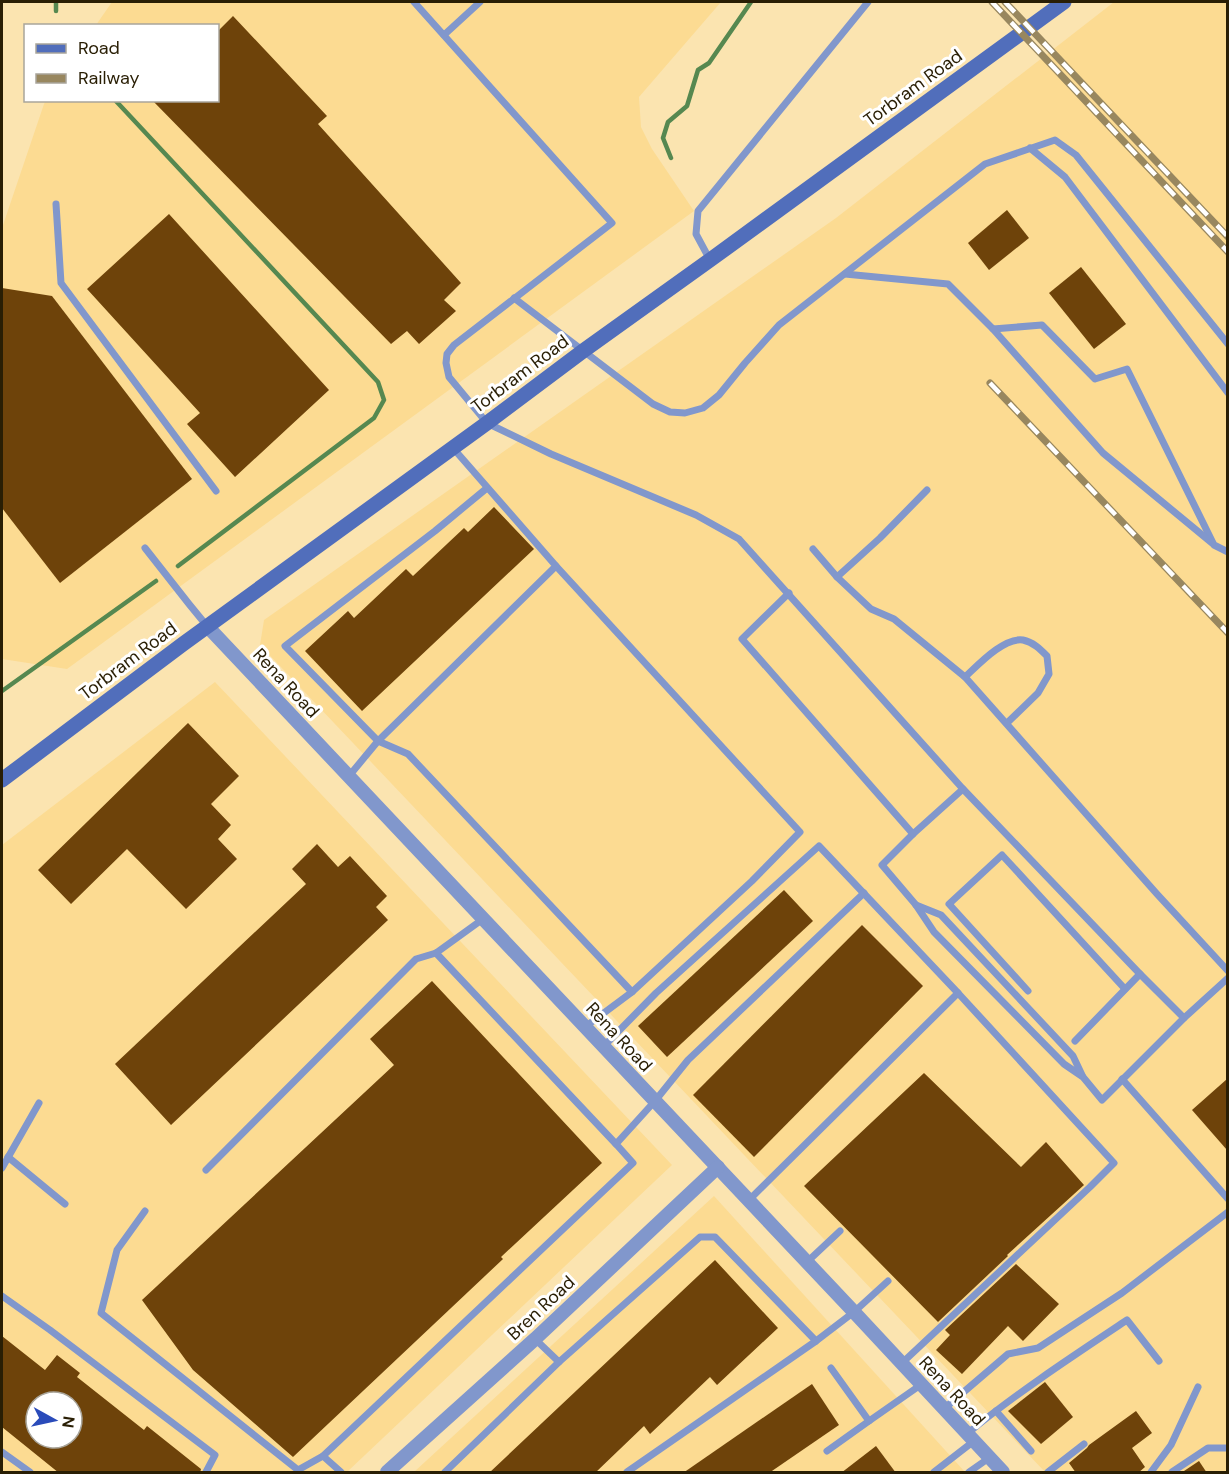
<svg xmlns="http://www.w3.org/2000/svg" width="1229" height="1474" viewBox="0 0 1229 1474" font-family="'DM Sans',sans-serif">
	<rect width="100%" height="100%" fill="#fbe4b0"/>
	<g fill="#fcdb92" fill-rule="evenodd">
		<polygon points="112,2 721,2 639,97 641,127 652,149 694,211 67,669 2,659 2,228 44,104 46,100 218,100 218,26 96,25"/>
		<polygon points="1114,2 1227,2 1227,1472 1045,1472 260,645 264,620 836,218"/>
		<path d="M215,682L672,1165L347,1472H2V845ZM36,1402H72V1438H36Z"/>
		<polygon points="714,1196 965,1472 414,1472"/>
	</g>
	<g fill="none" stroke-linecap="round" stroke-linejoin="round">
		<g stroke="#568850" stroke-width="4.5">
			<polyline points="56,2 56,11"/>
			<polyline points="115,100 378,382 384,400 374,418 178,566"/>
			<polyline points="671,158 663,138 668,122 687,106 698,70 709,63 751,2"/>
			<polyline points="2,691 156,581"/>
		</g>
	</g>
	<g fill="#6e430a" fill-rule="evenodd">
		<polygon points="233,16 327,116 318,124 461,283 444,300 456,311 419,344 407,331 391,344 152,100 218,100 218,31"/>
		<polygon points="1007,210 1029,238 989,270 968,243"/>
		<polygon points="169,214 329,390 235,477 187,424 200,413 87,289"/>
		<polygon points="1081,267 1126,324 1094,349 1049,293"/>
		<polygon points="2,288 52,296 192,479 60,583 2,508"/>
		<polygon points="494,507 534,549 362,711 305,651 348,611 354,618 406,569 413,576 464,528 468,532"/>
		<polygon points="188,723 239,776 211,804 231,825 218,839 237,859 186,909 127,849 71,904 38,870"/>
		<polygon points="317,844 338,867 350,856 387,896 376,907 388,920 171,1125 115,1064 306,884 292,869"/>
		<polygon points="784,890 813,921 667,1057 638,1026"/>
		<polygon points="862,925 923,986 754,1157 693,1095"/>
		<polygon points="432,981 602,1163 501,1257 503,1259 293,1457 193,1370 142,1300 394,1065 370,1039"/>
		<polygon points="924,1073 1021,1167 1046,1142 1084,1185 1007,1255 1008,1256 938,1322 804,1186"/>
		<polygon points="1227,1079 1227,1150 1192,1110"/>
		<polygon points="715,1260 778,1328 717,1385 710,1377 650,1434 644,1426 595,1473 489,1473"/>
		<polygon points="1016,1264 1059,1304 1023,1341 1008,1326 962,1374 936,1350 950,1335 945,1330"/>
		<path d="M2,1336L45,1370L57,1355L80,1373L77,1377L144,1430L147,1426L201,1469L200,1473H59L2,1427ZM36,1402H72V1438H36Z"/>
		<polygon points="1045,1382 1073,1417 1041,1444 1008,1411"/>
		<polygon points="812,1384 839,1425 769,1473 683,1473"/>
		<polygon points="1136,1411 1152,1433 1132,1448 1145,1467 1138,1473 1076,1473 1069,1463 1087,1448 1089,1445"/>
		<polygon points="876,1446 896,1473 841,1473"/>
		<polygon points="1199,1461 1207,1473 1181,1473"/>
	</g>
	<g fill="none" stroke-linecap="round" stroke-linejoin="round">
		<g stroke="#8197cc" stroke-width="7">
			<polyline points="414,2 612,223 454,345 447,354 446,363 449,377 487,423 551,454 696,515 739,539 963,789 1140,974 1184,1018 1102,1100 1083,1077 1064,1064 934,932 916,905 882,865 913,834"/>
			<polyline points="444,35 480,2"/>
			<polyline points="1030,148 1065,177 1228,393"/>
			<polyline points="56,204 61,283 216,491"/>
			<polyline points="710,260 696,234 698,211 868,2"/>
			<polyline points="845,274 948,284 993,329 1042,325 1095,379 1127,369 1214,545 1228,552"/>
			<polyline points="514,298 653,404 670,412 685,413 703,408 719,395 745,363 779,325 985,164 1055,140 1076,155 1228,344"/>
			<polyline points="993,329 1103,453 1212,543"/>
			<polyline points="487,488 435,531 285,646 378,741 408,754 632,992 752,881 800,832 556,566"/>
			<polyline points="145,548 189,604 207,626"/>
			<polyline points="813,549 837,577 871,609 894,619 965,677 1157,894 1228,971"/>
			<polyline points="837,577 880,538 927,490"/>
			<polyline points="789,593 742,639 913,834 963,789"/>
			<path d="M965,677C978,665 1004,637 1023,640C1033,642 1040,649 1047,656L1049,674L1038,693L1007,723"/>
			<polyline points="349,776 378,741 556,566 453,448"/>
			<polyline points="916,905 941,915 1073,1056 1082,1075"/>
			<polyline points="436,953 616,1144"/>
			<polyline points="1028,991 949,904 1002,855 1125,989"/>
			<polyline points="1184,1018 1228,978"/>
			<polyline points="585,1027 632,992"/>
			<polyline points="1075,1041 1140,974"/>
			<polyline points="604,1046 656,993 819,846 958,993 749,1200"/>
			<polyline points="1122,1079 1228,1199"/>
			<polyline points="8,1157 65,1204"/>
			<polyline points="2,1168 39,1103"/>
			<polyline points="206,1170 416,959 436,953 483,919"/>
			<polyline points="145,1211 117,1250 101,1313 298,1470 323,1456"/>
			<polyline points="807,1262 840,1231"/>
			<polyline points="2,1296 50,1330 215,1455 206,1472"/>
			<polyline points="535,1339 559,1362 700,1237 715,1237 816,1341"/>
			<polyline points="902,1363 1090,1187 1114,1163 958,993"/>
			<polyline points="831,1368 869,1421 922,1384"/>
			<polyline points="945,1408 1008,1354 1038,1348 1122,1293 1228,1212"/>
			<polyline points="996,1411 1031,1451"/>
			<path d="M968,1433C1018,1392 1073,1356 1127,1320L1159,1361"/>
			<polyline points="827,1451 869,1421"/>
			<polyline points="2,1452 30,1472"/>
			<polyline points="341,1472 323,1456 633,1163 616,1144 655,1101 688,1060 864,893"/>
			<polyline points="445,1472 559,1362"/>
			<polyline points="627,1472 816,1341 854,1312 888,1281"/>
			<polyline points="934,1472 974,1441"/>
			<polyline points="969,1472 989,1458"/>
			<polyline points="1048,1472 1084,1444"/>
			<polyline points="1151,1472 1171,1445 1198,1387"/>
			<polyline points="1172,1472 1208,1448 1228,1448"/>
		</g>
		<g stroke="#8197cc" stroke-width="14">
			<polyline points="208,627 854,1312 1003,1472"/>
			<polyline points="387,1472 535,1339 718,1167"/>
		</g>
		<polyline stroke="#516ebb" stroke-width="15" points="2,780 183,644 487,423 583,351 710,260 1064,2"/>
		<defs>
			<g id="rail">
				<polyline points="992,2 1228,252"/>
				<polyline points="1005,2 1228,237"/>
				<polyline points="990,383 1228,633"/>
			</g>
		</defs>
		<use href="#rail" stroke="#98875f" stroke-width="7"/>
		<use href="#rail" stroke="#fff" stroke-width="4.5" stroke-dasharray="14" stroke-linecap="butt"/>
	</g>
	<g text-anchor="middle" stroke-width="6" stroke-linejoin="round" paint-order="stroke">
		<g font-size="18" fill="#291e04" stroke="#fff">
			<text transform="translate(913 88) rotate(-36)" y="6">Torbram Road</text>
			<text transform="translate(520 374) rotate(-37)" y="6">Torbram Road</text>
			<text transform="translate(128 661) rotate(-37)" y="6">Torbram Road</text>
			<text transform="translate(286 683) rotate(47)" y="6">Rena Road</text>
			<text transform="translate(619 1037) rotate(47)" y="6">Rena Road</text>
			<text transform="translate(541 1308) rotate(-43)" y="6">Bren Road</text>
			<text transform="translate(952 1391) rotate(47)" y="6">Rena Road</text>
		</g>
	</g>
	<rect width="1229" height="1474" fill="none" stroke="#291e04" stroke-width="6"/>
	<rect x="24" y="24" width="195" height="78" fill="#ffffff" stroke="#a9a59b" stroke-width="1.5"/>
	<rect x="36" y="44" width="30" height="9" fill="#516ebb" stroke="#a9a59b" stroke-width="1.5"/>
	<text x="78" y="54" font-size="18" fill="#291e04">Road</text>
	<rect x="36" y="74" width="30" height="9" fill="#98875f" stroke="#a9a59b" stroke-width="1.5"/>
	<text x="78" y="84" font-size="18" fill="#291e04">Railway</text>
	<g transform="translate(54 1420) rotate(98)"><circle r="28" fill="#ffffff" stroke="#a9a59b" stroke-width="1.5"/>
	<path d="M0-4.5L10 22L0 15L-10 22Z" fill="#2a4bba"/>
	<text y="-9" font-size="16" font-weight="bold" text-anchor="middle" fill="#291e04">N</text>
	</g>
</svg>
